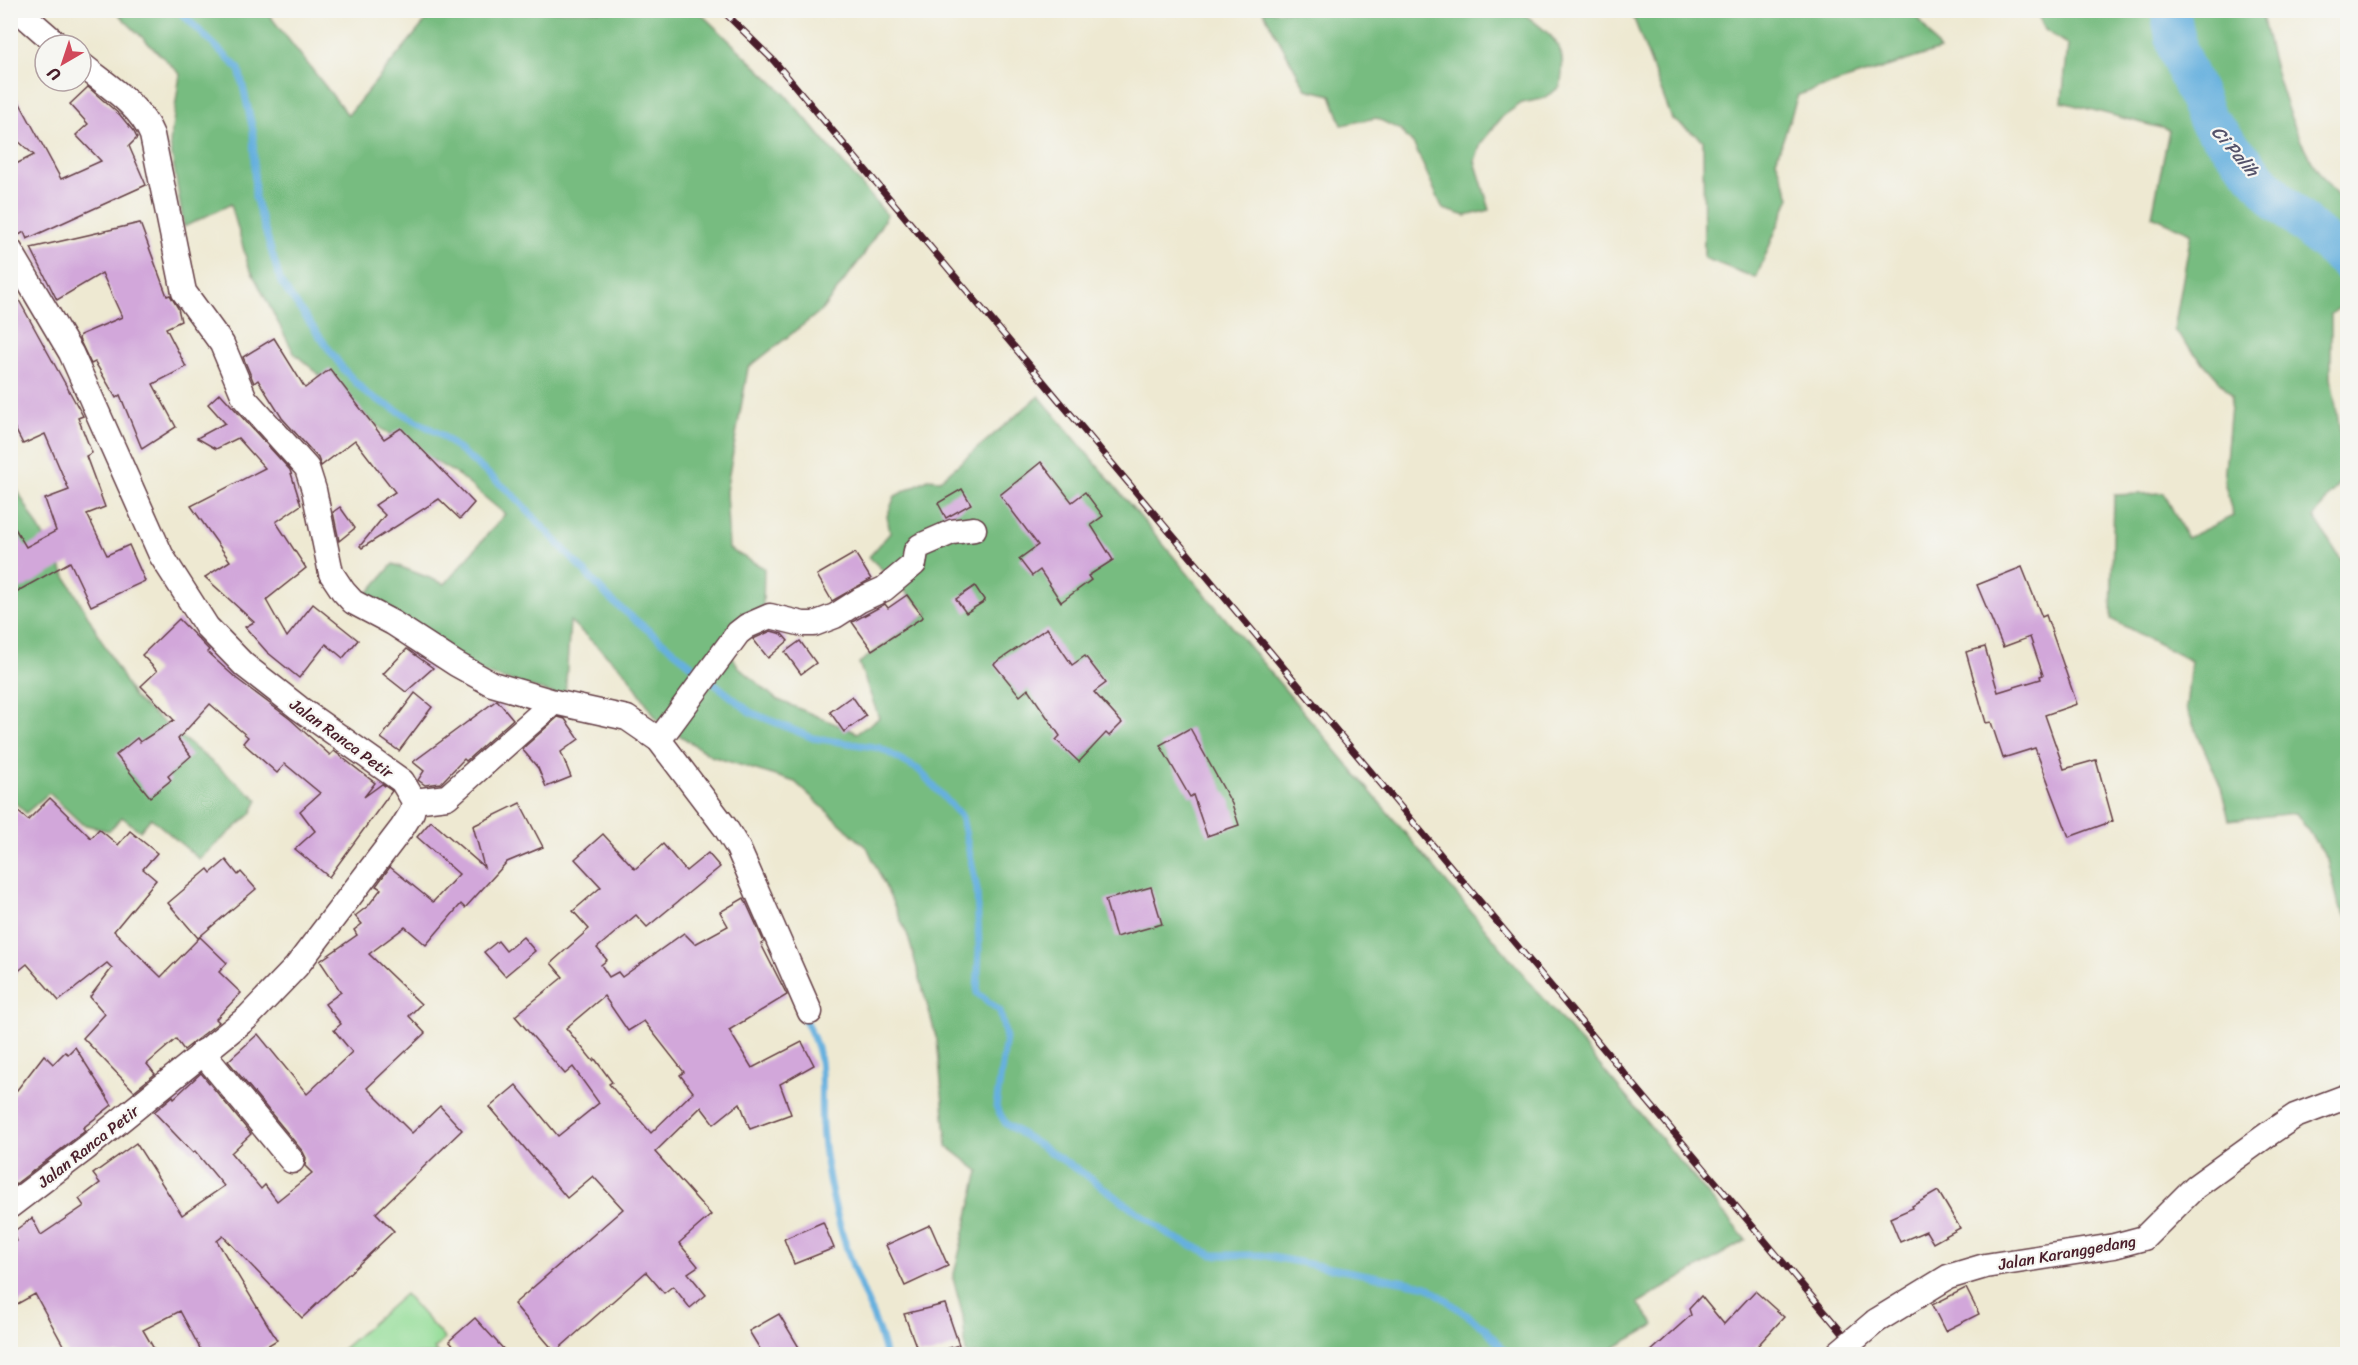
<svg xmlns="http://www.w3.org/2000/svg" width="2358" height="1365" viewBox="0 0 2358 1365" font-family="Sriracha,sans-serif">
	<rect width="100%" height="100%" fill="#f6f6f2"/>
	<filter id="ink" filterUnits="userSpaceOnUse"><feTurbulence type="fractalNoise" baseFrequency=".0167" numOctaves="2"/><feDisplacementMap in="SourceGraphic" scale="12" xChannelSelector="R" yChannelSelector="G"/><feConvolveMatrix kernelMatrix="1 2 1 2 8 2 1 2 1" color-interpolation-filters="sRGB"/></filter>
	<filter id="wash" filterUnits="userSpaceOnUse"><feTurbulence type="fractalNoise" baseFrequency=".008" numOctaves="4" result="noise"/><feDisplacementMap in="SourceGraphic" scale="24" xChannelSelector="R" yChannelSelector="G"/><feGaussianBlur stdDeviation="1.35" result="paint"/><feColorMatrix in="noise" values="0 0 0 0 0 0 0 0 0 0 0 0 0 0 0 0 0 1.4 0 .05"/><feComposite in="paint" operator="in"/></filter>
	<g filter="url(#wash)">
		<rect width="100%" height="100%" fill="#eee9d2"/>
		<polygon fill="#94dd98" stroke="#6f7e62" stroke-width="1.5" points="405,1294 445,1339 434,1349 439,1354 337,1354"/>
		<g fill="#77bc80" stroke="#606e56" stroke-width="1.5">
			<polygon points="115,11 266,11 348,115 434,11 698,11 784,93 887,215 863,256 822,310 748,368 726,491 729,549 764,568 763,606 720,641 739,667 776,699 857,733 879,718 859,663 928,613 869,557 890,533 887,516 895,496 928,479 940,480 1039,396 1746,1240 1638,1303 1655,1325 1603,1354 966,1354 963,1316 953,1278 979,1171 947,1146 937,1040 908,936 868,849 795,782 711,756 658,721 627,674 570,621 565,697 480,672 362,600 393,564 445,584 505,514 458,475 383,430 294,353 248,265 231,204 184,227 170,143 180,74"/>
			<path d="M1263,11H1526L1523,13C1554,38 1569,44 1560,87L1542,99L1522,103L1503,116L1481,143L1475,161L1490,210L1466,216L1443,209L1414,145L1399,129L1376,118L1342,125L1331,95L1306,89Z"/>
			<polygon points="1631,11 1914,11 1940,50 1798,95 1776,160 1790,197 1756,278 1704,258 1703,140 1672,119"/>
			<path d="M2036,11H2261C2276,77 2294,157 2347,205V302L2331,314V378L2347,472L2314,517L2347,569V917L2339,906L2328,860L2296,813L2229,820L2221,787L2186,708L2191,661L2111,619L2114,495L2164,493L2187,538L2233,516L2224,481L2232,395L2174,330L2191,233L2152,216L2169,130L2062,102L2068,45L2045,30Z"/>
			<polygon points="10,477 134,698 258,800 251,814 199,859 151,818 140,831 122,817 109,831 82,824 49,793 26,813 11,799"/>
		</g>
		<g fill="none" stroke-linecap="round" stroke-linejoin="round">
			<g stroke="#66b0de" stroke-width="7">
				<polyline points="178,10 239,69 253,130 255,197 281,283 344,370 367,394 440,434 511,493 612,601 750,712 813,738 880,748 919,770 962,817 977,889 979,950 977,993 1000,1011 1006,1038 996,1107 1006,1124 1083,1173 1171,1236 1213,1255 1261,1255 1427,1286 1486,1329 1507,1354"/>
				<path d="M803,1017C829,1060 819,1081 822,1127C826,1176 837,1223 854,1269C863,1293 881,1331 885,1354"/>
			</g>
			<polyline stroke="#66b0de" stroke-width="40" points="2170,10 2178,52 2207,119 2279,202 2348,262"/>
		</g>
		<g id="blocks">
			<g fill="#d2a7da" fill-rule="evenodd">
				<polygon points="10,85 61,179 101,161 76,135 88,124 70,104 88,87 120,115 134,132 137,138 129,146 146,185 27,239 24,232 19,235 10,224 10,167 34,155 10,134"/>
				<polygon points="140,223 167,296 170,295 178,308 181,321 166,328 186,367 153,384 176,427 142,449 120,395 116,398 95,362 91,364 79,339 80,335 122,317 102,273 57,300 31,248"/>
				<polygon points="10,284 83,416 78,418 92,453 86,456 105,507 87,514 107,555 129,545 145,581 91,606 70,562 16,592 10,582 10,520 26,547 56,531 45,499 69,490 45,434 23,444 10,419"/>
				<polygon points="274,338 305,388 330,369 384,439 401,428 474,503 460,519 439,499 362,548 360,546 385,515 375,505 395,492 355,440 321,466 318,458 282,418 258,380 254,383 243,357"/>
				<polygon points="220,393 290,470 301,505 276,522 306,568 266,600 287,637 313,604 358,640 343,658 326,644 299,678 267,652 245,627 254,622 205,577 230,561 191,506 265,468 238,438 216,449 197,438 225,423 208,404"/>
				<polygon points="1041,462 1072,502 1085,492 1103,516 1091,525 1113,560 1088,576 1091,580 1061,602 1040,570 1032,576 1019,559 1038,545 1000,495"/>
				<polygon points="962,489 971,504 946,518 938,503"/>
				<polygon points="340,507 355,528 339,541 333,512"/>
				<polygon points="855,553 871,579 832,601 817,575"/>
				<polygon points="2022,567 2042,617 2046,615 2077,704 2045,715 2064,769 2096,760 2113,821 2069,837 2035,748 2003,758 1991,722 1986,723 1966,652 1985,647 1998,692 2041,679 2040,676 2043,675 2030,637 2003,647 1977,585"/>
				<polygon points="975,586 985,601 966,613 956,599"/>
				<polygon points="907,595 923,617 872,650 852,622 885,604 888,608"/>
				<polygon points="179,619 209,650 207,652 237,679 290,719 330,755 334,751 375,783 364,797 382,784 392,791 329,877 295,849 315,831 300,811 320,793 285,764 277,773 243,743 248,737 210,704 178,739 191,756 168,776 171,780 150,797 116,755 137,738 140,742 174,720 141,686 157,671 142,655"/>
				<polygon points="1047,628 1072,665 1085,656 1106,683 1094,692 1122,723 1109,736 1106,733 1079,762 1056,740 1060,736 1028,689 1020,696 994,664"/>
				<polygon points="771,631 782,634 788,641 768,658 753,639"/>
				<polygon points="800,641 816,663 801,674 785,652"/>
				<polygon points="407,649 433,668 406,692 383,674"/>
				<polygon points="415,693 432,707 399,751 381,738"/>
				<polygon points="852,696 866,716 844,732 830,712"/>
				<polygon points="497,700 513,719 466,761 464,759 441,783 425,785 418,780 424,771 413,762"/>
				<polygon points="558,717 565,719 579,739 561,752 571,777 546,787 538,768 522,749"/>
				<polygon points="1190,728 1232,804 1239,825 1207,836 1193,795 1190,797 1160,745"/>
				<polygon points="50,798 91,838 99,829 118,845 130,831 157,853 143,869 156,880 114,931 161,977 200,937 227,963 219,972 241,993 216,1019 219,1022 184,1050 176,1039 147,1064 155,1074 134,1091 83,1038 105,1014 90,997 112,968 107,963 59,1001 27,964 10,978 10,805 28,820"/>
				<polygon points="520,803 543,847 507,862 465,908 461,904 426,945 405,927 369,954 421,1004 409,1016 425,1033 367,1088 412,1133 440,1106 462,1130 376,1213 394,1231 302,1318 223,1236 217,1241 277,1340 254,1354 203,1354 180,1311 143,1330 157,1354 68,1354 35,1294 10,1308 10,1245 17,1241 13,1232 32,1218 41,1235 84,1206 79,1199 100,1183 93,1174 136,1143 182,1215 224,1186 195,1151 193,1153 154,1112 173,1096 174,1098 201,1073 251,1134 231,1153 261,1189 265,1185 277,1201 312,1173 305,1166 306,1158 303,1152 228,1061 258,1034 307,1094 352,1052 334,1030 341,1024 325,1004 341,992 320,961 357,935 354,930 362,924 355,916 368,906 381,889 376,886 390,867 433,902 459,874 417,837 431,821 484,867 473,826"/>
				<path d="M603,834L635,869L663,844L686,871L708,853L720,867L647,927L636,915L597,948L607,960L601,965L609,977L618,972L622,977L684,933L695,944L728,926L720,912L744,898L764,942L761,944L787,995L729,1030L752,1068L802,1042L814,1065L780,1084L791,1114L750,1129L740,1103L714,1124L701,1107L655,1152L711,1215L679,1243L698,1266L688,1273L706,1295L690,1308L673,1286L664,1293L646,1272L555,1352L514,1304L623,1209L593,1176L567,1198L490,1107L516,1085L558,1136L599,1103L573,1067L565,1074L515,1016L563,977L551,963L589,929L573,911L601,887L575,859ZM604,996L628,1031L644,1021L684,1072L680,1075L693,1092L651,1133L609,1084L612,1082L595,1059L593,1061L566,1028Z"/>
				<polygon points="226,860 238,875 241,872 256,889 198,938 168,903 208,869 211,873"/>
				<polygon points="1151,887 1162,924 1116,937 1105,900"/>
				<polygon points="523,937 535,951 505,976 484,952 498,941 506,951"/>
				<polygon points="75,1047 112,1105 83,1128 85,1131 13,1186 10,1183 10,1099 44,1055 53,1064 65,1052 68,1054"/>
				<polygon points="1938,1191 1960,1228 1933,1243 1926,1231 1900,1242 1890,1218 1913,1208 1912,1206"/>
				<polygon points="823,1222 834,1248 794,1264 784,1239"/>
				<polygon points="930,1225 948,1266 905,1286 886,1245"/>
				<polygon points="1966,1288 1979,1314 1945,1331 1932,1305"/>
				<polygon points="1755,1291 1784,1317 1750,1354 1648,1354 1691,1315 1689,1309 1701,1296 1724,1324"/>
				<polygon points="945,1304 959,1345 930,1354 919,1354 904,1314"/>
				<polygon points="779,1314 803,1354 763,1354 749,1331"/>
				<polygon points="475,1318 508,1354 461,1354 449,1341"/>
			</g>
		</g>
	</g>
	<g filter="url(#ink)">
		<use href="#blocks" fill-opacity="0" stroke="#633d44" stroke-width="1.5"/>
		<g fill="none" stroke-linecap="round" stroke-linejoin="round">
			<defs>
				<g id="minor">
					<polyline points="18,10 58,45"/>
					<path d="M81,64C105,84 140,105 152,135L184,292L222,344L245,399L307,468L314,490L331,573L343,591L353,602L393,623L456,664L492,684L554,702L627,718L659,740L725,827L738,848L810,1012"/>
					<polyline points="10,250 71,353 161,555 207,627 244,665 299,708 402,781 414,801 412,812 402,828 296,967 248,1017 85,1149 10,1206"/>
					<polyline points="659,740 738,633 747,626 770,616 803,624 814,624 835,616 860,600 884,589 914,564 916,551 920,546 952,532 974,529"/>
					<polyline points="414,801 447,797 554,702"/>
					<polyline points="202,1052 292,1161"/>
					<polyline points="1876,1321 1948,1277 1985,1266 2114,1246 2144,1238 2195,1187 2271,1132 2295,1116 2348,1096"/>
				</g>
			</defs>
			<use href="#minor" stroke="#633d44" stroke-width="27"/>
			<use href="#minor" stroke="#fff" stroke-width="24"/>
			<defs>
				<polyline id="rail" points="722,10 774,61 1860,1354"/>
			</defs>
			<use href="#rail" stroke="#4a1f2b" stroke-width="7"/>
			<use href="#rail" stroke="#f6f6f2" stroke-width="4.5" stroke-dasharray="14" stroke-linecap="butt"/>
			<defs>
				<polyline id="minor-bridge" points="1837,1354 1876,1321"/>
			</defs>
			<use href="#minor-bridge" stroke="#633d44" stroke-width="27" stroke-linecap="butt"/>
			<use href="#minor-bridge" stroke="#fff" stroke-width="24"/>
		</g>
	</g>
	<g text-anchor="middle" stroke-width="4.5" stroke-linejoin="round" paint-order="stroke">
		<g font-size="16" fill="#4a1f2b" stroke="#f6f6f2">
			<text transform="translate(342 738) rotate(36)" y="6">Jalan Ranca Petir</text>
			<text transform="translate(88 1146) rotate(-38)" y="6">Jalan Ranca Petir</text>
			<text transform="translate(2067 1252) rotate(-10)" y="6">Jalan Karanggedang</text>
		</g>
		<g font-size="18" font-style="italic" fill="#54526a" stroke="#f6f6f2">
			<text transform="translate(2235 151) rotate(49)" y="6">Ci Palih</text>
		</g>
	</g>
	<rect width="2358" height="1365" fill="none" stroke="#f6f6f2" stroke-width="36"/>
	<g transform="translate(63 63) rotate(219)"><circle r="28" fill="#f6f6f2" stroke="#b1a0a2" stroke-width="1.5"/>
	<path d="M0-4.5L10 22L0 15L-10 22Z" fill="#d1495b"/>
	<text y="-9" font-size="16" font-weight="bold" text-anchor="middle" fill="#4a1f2b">U</text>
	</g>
</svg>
